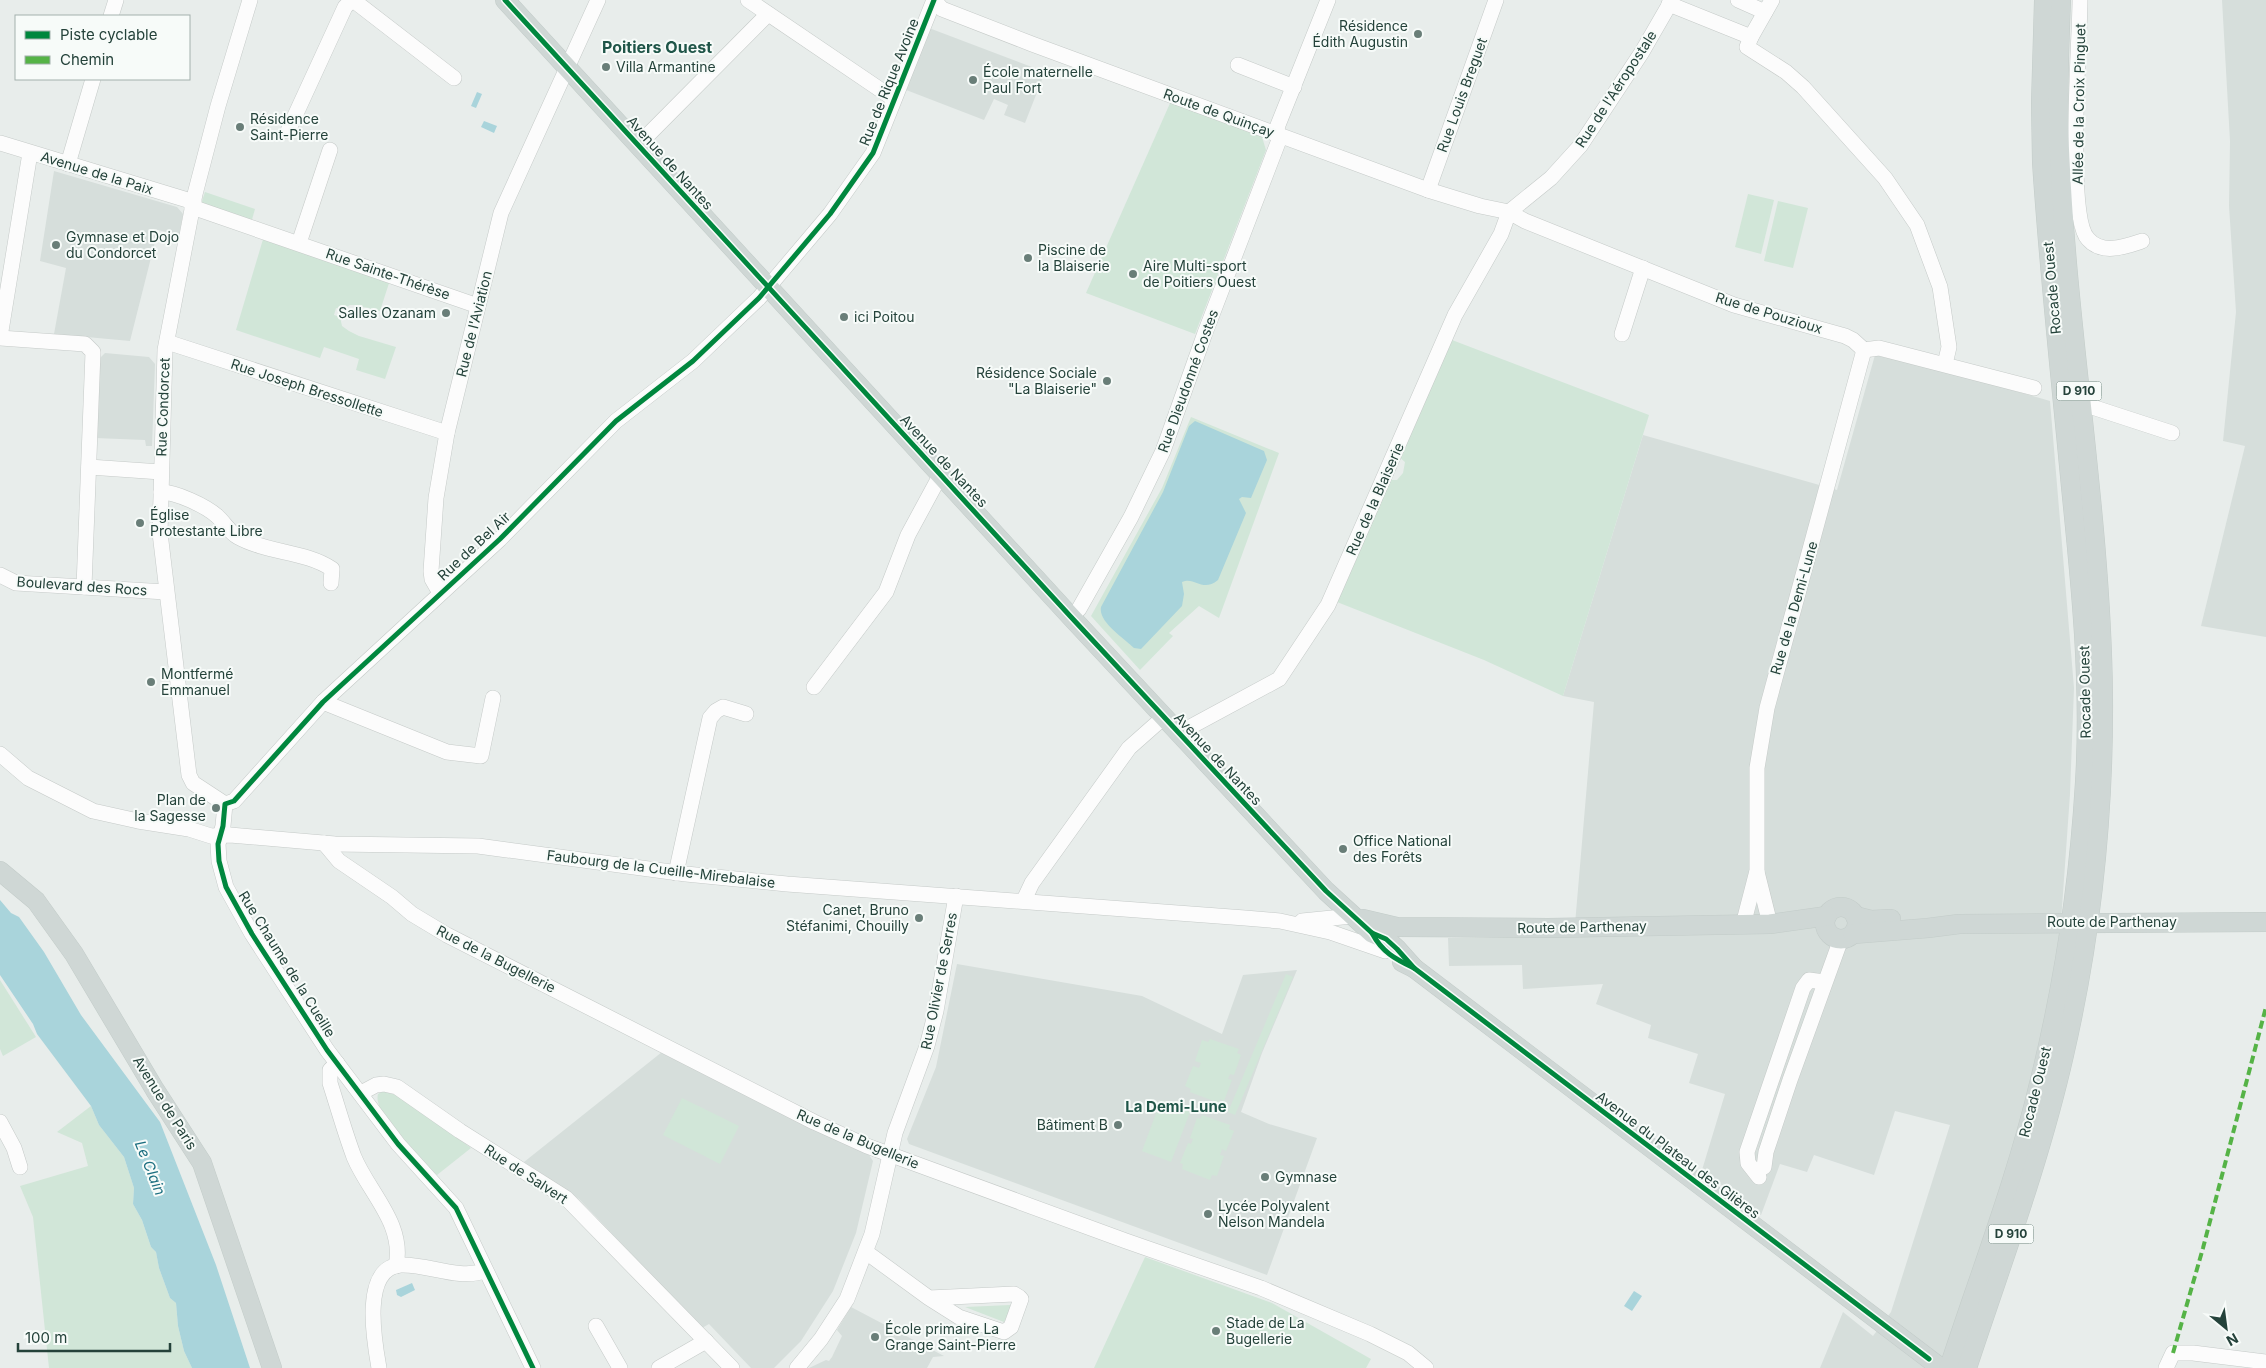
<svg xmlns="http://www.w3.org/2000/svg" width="2266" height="1368" viewBox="0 0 2266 1368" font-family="Inter,sans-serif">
	<rect width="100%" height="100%" fill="#e8edeb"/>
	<g fill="#d6dedb">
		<polygon points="2222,0 2266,0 2266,637 2201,626 2245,446 2223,441 2236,312 2229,206 2230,141"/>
		<polygon points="929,28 1045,72 1025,123 1004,115 1008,105 994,99 984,120 901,88"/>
		<polygon points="54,171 177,207 183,214 179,235 158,230 130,341 54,334 66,268 40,261"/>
		<polygon points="105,353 149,357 155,364 152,446 146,446 145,440 95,438 100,358"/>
		<polygon points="1875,355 1977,380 2050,401 2074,688 2070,794 2058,964 2026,1106 1969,1286 1941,1368 1820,1368 1843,1312 1873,1336 1891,1312 1950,1125 1895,1111 1874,1175 1814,1155 1807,1172 1780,1164 1761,1215 1702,1170 1725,1094 1689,1083 1698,1054 1648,1038 1651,1025 1596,1004 1603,984 1523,989 1522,965 1449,966 1448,938 1574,936 1594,702 1563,696 1643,435 1837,490"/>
		<polygon points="957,964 1142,996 1222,1034 1243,975 1297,970 1262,1053 1241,1112 1269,1124 1317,1138 1267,1275 909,1144 907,1139 936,1067"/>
		<polygon points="662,1052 869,1155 873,1161 856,1233 833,1291 801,1341 774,1368 751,1368 709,1324 702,1328 579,1199 524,1162"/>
		<polygon points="851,1307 944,1356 933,1357 927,1368 809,1368 826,1360 829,1361 832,1357 842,1336 837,1330"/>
	</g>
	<g fill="#d1e6d8">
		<polygon points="1171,101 1262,137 1266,150 1195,334 1086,293"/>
		<polygon points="205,192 255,209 251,223 200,207"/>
		<polygon points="1748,194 1774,200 1761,254 1735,247"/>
		<polygon points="1778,201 1808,208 1793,268 1764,261"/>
		<polygon points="264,236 390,280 380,311 370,310 370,308 362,307 361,305 350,305 342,310 336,308 334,315 340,317 342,326 349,331 359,336 396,347 385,379 356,370 359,359 324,347 320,358 236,330"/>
		<polygon points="1452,340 1649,415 1563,696 1484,660 1337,602 1390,480 1397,480 1403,473 1405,462 1399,457"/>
		<polygon points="1191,417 1279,453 1219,618 1199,606 1169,633 1173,636 1140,670 1091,616 1162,488"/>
		<polygon points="1286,974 1293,977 1235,1115 1228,1112"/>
		<polygon points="0,980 36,1037 3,1056 0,1049"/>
		<polygon points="1210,1039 1239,1049 1237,1053 1241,1055 1234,1075 1230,1074 1228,1079 1232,1080 1224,1101 1220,1099 1219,1103 1190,1092 1191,1089 1185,1086 1193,1066 1199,1068 1201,1063 1195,1061 1202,1040 1208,1042"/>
		<path d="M383,1091L402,1097L471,1148L437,1175C423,1161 372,1114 378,1094Z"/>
		<polygon points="682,1098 739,1126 720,1164 663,1135"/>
		<polygon points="1161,1100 1190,1112 1171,1162 1142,1151"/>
		<polygon points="91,1106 99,1125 124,1157 134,1188 133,1204 142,1220 151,1247 156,1252 159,1268 170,1298 176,1303 178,1326 184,1351 192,1368 49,1368 33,1217 20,1186 88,1166 82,1143 57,1132"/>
		<polygon points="1202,1115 1230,1125 1229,1129 1234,1131 1226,1151 1222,1149 1220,1155 1224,1156 1217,1176 1212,1175 1210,1180 1182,1169 1183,1164 1180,1163 1188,1143 1191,1144 1193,1139 1190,1138 1197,1118 1200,1119"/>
		<polygon points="1145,1257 1272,1303 1371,1359 1366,1368 1094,1368"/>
		<polygon points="1010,1305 1011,1308 1004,1322 965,1307"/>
	</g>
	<g fill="#a9d4db">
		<polygon points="477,92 482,94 476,108 471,106"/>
		<polygon points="484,121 497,126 494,133 481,127"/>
		<path d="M1195,421L1264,451L1267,460L1251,498L1242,497L1239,499L1246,513L1218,580C1202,593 1195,576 1182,582L1184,594L1182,606L1141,649L1134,648C1124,638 1098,622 1101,607L1163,492L1189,426Z"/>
		<polygon points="0,900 11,913 19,917 44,952 81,1015 160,1122 216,1265 250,1368 192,1368 184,1351 178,1326 176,1303 170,1298 159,1268 156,1252 151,1247 142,1220 133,1204 134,1188 124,1157 99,1125 91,1106 37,1034 33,1024 0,975"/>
		<polygon points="412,1283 415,1290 401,1297 397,1295 396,1290"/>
		<polygon points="1634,1291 1642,1296 1632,1311 1624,1306"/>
	</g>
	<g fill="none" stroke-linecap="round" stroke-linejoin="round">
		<defs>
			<g id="minor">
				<polyline points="353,0 454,78"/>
				<polyline points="748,0 894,99"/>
				<polyline points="934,0 942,9 1032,44 1428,190 1480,206 1509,212 1525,221 1734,305 1845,336 1853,340 1864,350 1879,348 2034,388"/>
				<polyline points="1738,0 1765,12"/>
				<path d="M2080,0C2080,40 2066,216 2088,239C2102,255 2124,247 2142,241"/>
				<polyline points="1669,4 1751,37 1747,47 1786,72 1803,87 1885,178 1917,225 1940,287 1949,347 1945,364"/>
				<polyline points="111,16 116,0"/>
				<polyline points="1751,37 1772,0"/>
				<polyline points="1238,65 1294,87"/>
				<polyline points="288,131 345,7 352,0"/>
				<polyline points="0,143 194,202"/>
				<polyline points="638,145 768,14"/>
				<polyline points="68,164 93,79"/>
				<polyline points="1428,190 1496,0"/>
				<polyline points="192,207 478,306"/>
				<polyline points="299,243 330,150"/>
				<polyline points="1622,334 1643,268"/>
				<polyline points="0,337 30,153"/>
				<polyline points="0,338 85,344 93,352 84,587"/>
				<polyline points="167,342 447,433"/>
				<polyline points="2080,403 2172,433"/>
				<polyline points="89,467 161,472"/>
				<path d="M161,492C176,492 206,506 217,516C224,522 229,532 238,537C267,553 305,551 332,569L331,583"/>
				<polyline points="0,575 16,583 166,592"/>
				<polyline points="440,593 432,579 431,571 436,498 447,433 501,213 598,0"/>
				<polyline points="1071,617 1079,609 1131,517 1163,451 1205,333 1279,140 1276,134 1278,125 1328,0"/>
				<polyline points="814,687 886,592 908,535 941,474"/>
				<polyline points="323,702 447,752 481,756 493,698"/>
				<polyline points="1179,733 1279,679 1328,605 1455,315 1501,234 1509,212 1551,178 1580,146 1642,52 1672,0"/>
				<polyline points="0,754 28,778 93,811 138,821 189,829 211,836 230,835 335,844 478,846 686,874 787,884 1245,918 1280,921 1330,932 1385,951"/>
				<polyline points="225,804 193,783 189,775 160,533 165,350 195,194 218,106 250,0"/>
				<polyline points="324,843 339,861 392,897 412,914 447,935 814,1122 867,1146 1126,1241 1261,1288 1370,1334 1408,1353 1426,1368"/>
				<polyline points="1757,872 1770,924"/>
				<polyline points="676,873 710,718 716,711 723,707 746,714"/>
				<polyline points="1024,900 1032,883 1129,748 1164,717"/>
				<polyline points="1302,921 1352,916"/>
				<polyline points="1743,925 1757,871 1757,768 1767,708 1864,350"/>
				<path d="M337,1063L330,1070V1083C338,1108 345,1133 354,1157C369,1193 405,1224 396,1266"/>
				<polyline points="361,1093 376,1085 384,1084 397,1087 460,1131 566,1198 732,1368"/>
				<polyline points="0,1122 14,1148 20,1167"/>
				<polyline points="1764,1167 1766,1152 1790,1080 1841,939"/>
				<polyline points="1759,1177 1748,1163 1747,1152 1803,988 1809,980 1824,982"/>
				<polyline points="866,1252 929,1298 1014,1294 1019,1297 1021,1299 1011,1327 1004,1332 959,1317 929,1298"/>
				<polyline points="596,1326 620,1368"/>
				<path d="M379,1368C375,1345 360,1267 401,1265C429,1264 457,1280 485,1271"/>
				<polyline points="533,1368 456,1208 398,1144 327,1050 252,934 226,887 219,861 218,844 223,826 225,804 234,801 323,702 500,539 616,421 693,361 759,298 830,214 873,153 934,0"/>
				<polyline points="659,1368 706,1341"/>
				<polyline points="797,1368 821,1339 847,1299 872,1234 895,1133 927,1046 936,1011 956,896"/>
				<polyline points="2166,1368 2173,1353 2193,1353 2266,1362"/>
			</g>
			<g id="major">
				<polyline points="505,0 1071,617 1326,891 1372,933 1386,939 1397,949 1414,968"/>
				<polyline points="0,871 36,901 74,954 155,1090 202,1163 272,1368"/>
				<circle cx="1841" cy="923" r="16"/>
				<polyline points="1855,916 1871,920 1891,919"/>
				<polyline points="1363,919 1397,927 1548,928 1770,924 1827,916"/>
				<polyline points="1853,934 1928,928 1959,924 2266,922"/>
				<polyline points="1402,962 1414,968 1941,1368"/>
				<path d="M1949,1368C1980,1273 2017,1178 2040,1080C2064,983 2079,883 2085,782C2091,684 2081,585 2071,487C2061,379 2049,271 2042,162L2041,103L2044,0"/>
				<path d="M1967,1368C2001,1265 2040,1161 2064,1055C2091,938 2104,816 2103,695C2101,516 2068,339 2060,160C2057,107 2059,53 2061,0"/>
			</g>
		</defs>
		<use href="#minor" stroke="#c5cac8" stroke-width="16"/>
		<use href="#major" stroke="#c3ccc9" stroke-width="20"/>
		<use href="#minor" stroke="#fcfcfc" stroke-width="15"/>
		<use href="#major" stroke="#cfd7d5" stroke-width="19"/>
		<polyline stroke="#55b346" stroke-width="4" stroke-dasharray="8 4" stroke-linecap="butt" points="2173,1353 2203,1248 2266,1007"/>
		<defs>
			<g id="cycleway">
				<polyline points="505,0 1071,617 1326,891 1372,933 1386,939 1397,949 1414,968"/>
				<path d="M1372,933C1382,952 1395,959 1414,968L1929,1359"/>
				<polyline points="533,1368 456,1208 398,1144 327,1050 252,934 226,887 219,861 218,844 223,826 225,804 234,801 323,702 500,539 616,421 693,361 759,298 830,214 873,153 934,0"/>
			</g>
		</defs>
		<use href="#cycleway" stroke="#f7fbf9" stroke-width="8"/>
		<use href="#cycleway" stroke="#00873e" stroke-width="5"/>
	</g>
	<g fill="#697e78" stroke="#f7fbf9" stroke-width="2">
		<circle cx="1418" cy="34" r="5"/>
		<circle cx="606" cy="67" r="5"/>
		<circle cx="973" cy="80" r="5"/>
		<circle cx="240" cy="127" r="5"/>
		<circle cx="56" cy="245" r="5"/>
		<circle cx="1028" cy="258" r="5"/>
		<circle cx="1133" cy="274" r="5"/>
		<circle cx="446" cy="313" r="5"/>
		<circle cx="844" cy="317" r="5"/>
		<circle cx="1107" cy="381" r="5"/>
		<circle cx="140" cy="523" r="5"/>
		<circle cx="151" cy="682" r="5"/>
		<circle cx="216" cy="808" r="5"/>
		<circle cx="1343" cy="849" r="5"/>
		<circle cx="919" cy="918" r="5"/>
		<circle cx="1118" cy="1125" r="5"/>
		<circle cx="1265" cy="1177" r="5"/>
		<circle cx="1208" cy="1214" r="5"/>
		<circle cx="1216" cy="1331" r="5"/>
		<circle cx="875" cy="1337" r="5"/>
	</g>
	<g text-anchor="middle" stroke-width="4" stroke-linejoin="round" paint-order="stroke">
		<g fill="#f7fbf9" stroke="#637a73" stroke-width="1">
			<rect x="2056.5" y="381.5" width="45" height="19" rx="4"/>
			<rect x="1988.5" y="1224.5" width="45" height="19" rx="4"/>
		</g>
		<g font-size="12" font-weight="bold" fill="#24423a">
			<text x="2079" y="395">D 910</text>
			<text x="2011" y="1238">D 910</text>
		</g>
		<g font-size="14" fill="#24423a" stroke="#f7fbf9" text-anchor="start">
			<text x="1408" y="31" text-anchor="end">Résidence<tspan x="1408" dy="16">Édith Augustin</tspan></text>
			<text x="616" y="72">Villa Armantine</text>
			<text x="983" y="77">École maternelle<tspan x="983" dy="16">Paul Fort</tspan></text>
			<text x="250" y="124">Résidence<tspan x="250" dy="16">Saint-Pierre</tspan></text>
			<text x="66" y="242">Gymnase et Dojo<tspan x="66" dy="16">du Condorcet</tspan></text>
			<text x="1038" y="255">Piscine de<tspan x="1038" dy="16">la Blaiserie</tspan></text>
			<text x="1143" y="271">Aire Multi-sport<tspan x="1143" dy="16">de Poitiers Ouest</tspan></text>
			<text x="436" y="318" text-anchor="end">Salles Ozanam</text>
			<text x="854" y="322">ici Poitou</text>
			<text x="1097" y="378" text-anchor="end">Résidence Sociale<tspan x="1097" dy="16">"La Blaiserie"</tspan></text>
			<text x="150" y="520">Église<tspan x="150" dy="16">Protestante Libre</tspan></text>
			<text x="161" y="679">Montfermé<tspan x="161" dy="16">Emmanuel</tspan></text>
			<text x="206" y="805" text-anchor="end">Plan de<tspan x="206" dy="16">la Sagesse</tspan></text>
			<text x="1353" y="846">Office National<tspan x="1353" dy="16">des Forêts</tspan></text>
			<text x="909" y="915" text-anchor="end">Canet, Bruno<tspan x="909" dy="16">Stéfanimi, Chouilly</tspan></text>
			<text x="1108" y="1130" text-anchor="end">Bâtiment B</text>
			<text x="1275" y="1182">Gymnase</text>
			<text x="1218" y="1211">Lycée Polyvalent<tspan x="1218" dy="16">Nelson Mandela</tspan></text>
			<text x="1226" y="1328">Stade de La<tspan x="1226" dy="16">Bugellerie</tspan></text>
			<text x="885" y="1334">École primaire La<tspan x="885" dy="16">Grange Saint-Pierre</tspan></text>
		</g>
		<g font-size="14" fill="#24423a" stroke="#f7fbf9">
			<text transform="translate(889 82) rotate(-68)" y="5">Rue de Rique Avoine</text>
			<text transform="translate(1616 89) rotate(-57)" y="5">Rue de l'Aéropostale</text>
			<text transform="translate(1462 95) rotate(-70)" y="5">Rue Louis Breguet</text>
			<text transform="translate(2079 104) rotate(-89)" y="5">Allée de la Croix Pinguet</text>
			<text transform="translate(1219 113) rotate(20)" y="5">Route de Quinçay</text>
			<text transform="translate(670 163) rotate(48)" y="5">Avenue de Nantes</text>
			<text transform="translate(97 173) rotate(17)" y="5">Avenue de la Paix</text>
			<text transform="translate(388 274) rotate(19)" y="5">Rue Sainte-Thérèse</text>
			<text transform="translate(2052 288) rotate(-95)" y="5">Rocade Ouest</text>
			<text transform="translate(1769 313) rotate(17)" y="5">Rue de Pouzioux</text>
			<text transform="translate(474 324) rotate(-76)" y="5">Rue de l'Aviation</text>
			<text transform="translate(1188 381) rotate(-70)" y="5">Rue Dieudonné Costes</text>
			<text transform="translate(307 388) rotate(18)" y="5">Rue Joseph Bressollette</text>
			<text transform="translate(163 407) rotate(-88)" y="5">Rue Condorcet</text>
			<text transform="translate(944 461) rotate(47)" y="5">Avenue de Nantes</text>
			<text transform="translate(1375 499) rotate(-66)" y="5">Rue de la Blaiserie</text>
			<text transform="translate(474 546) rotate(-43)" y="5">Rue de Bel Air</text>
			<text transform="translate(82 586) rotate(4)" y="5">Boulevard des Rocs</text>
			<text transform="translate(1794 608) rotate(-74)" y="5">Rue de la Demi-Lune</text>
			<text transform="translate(2085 692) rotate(-91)" y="5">Rocade Ouest</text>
			<text transform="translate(1218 759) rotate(47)" y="5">Avenue de Nantes</text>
			<text transform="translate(661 869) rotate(7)" y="5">Faubourg de la Cueille-Mirebalaise</text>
			<text x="2112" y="927">Route de Parthenay</text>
			<text transform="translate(1582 927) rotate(-1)" y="5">Route de Parthenay</text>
			<text transform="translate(496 959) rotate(27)" y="5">Rue de la Bugellerie</text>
			<text transform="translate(287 964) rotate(58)" y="5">Rue Chaume de la Cueille</text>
			<text transform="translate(939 981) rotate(-79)" y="5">Rue Olivier de Serres</text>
			<text transform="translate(2035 1092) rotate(-76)" y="5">Rocade Ouest</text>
			<text transform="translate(165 1103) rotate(58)" y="5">Avenue de Paris</text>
			<text transform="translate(858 1139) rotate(23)" y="5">Rue de la Bugellerie</text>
			<text transform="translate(1678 1155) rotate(37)" y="5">Avenue du Plateau des Glières</text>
			<text transform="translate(526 1174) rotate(33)" y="5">Rue de Salvert</text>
		</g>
		<g font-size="15" font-weight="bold" fill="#1f5548" stroke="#f7fbf9">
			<text x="1176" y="1112">La Demi-Lune</text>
		</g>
		<g font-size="15" font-style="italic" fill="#1c6f80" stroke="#f7fbf9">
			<text transform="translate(150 1168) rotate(68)" y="5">Le Clain</text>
		</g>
		<g font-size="16" font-weight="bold" fill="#1f5548" stroke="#f7fbf9">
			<text x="657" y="53">Poitiers Ouest</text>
		</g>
	</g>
	<rect x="15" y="15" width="175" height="65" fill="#f7fbf9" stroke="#a3b1ad"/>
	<rect x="25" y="31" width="25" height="8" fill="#00873e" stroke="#a3b1ad"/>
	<text x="60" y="40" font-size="15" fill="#24423a">Piste cyclable</text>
	<rect x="25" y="56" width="25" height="8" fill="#55b346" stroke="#a3b1ad"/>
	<text x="60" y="65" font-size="15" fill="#24423a">Chemin</text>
	<g transform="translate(2226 1328) rotate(151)" stroke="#f7fbf9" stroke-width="4" paint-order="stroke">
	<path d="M0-4L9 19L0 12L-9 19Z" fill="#24423a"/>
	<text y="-8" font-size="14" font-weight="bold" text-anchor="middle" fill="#24423a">N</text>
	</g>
	<path d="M18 1343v8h152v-8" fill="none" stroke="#24423a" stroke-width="2.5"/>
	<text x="25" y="1343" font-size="15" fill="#24423a" stroke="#f7fbf9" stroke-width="4" paint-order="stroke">100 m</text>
</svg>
